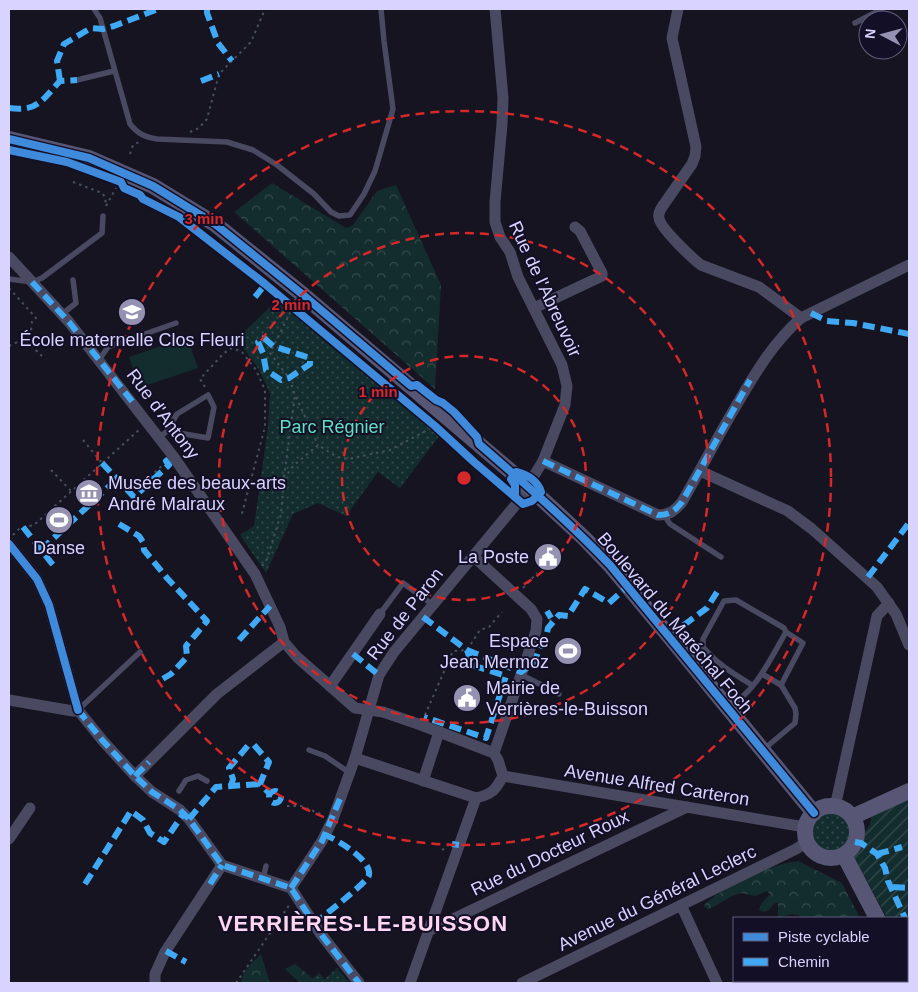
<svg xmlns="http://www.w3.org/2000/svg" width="918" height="992" viewBox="0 0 918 992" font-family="Helvetica,sans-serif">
	<defs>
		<pattern id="grass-dots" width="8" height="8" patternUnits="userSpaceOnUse" patternTransform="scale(1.25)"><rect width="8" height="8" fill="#132c2d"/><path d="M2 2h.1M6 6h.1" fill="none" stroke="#354a4c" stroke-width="1.8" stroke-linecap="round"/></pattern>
		<pattern id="forest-crowns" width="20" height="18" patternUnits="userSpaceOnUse" patternTransform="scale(1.25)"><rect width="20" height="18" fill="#132c2d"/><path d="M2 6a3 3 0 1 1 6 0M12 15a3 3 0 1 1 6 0" fill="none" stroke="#354a4c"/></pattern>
		<pattern id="garden-furrows" width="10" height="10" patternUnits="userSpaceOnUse" patternTransform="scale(1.25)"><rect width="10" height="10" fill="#132c2d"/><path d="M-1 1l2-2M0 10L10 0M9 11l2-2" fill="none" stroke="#354a4c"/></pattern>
	</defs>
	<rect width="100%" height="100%" fill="#161421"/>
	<g fill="url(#grass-dots)">
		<polygon points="278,299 440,435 400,488 378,472 346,516 318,503 293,514 266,573 240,535 254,526 268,427 270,393 258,368 241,345 234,342"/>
		<circle cx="830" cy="832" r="20"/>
		<polygon points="337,968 350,983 307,983 319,973 325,979"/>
	</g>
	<g fill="url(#forest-crowns)">
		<polygon points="272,183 346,228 353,225 377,191 396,185 441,285 435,389 234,212"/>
		<path d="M798,861L842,883L860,918H801L799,915L792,914L778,918V903H775L769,910L764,912L759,910L762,903L770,894L767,891L755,896L742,893L734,895L708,910L704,906C708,895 765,869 779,865C785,863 792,862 798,861Z"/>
		<path d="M261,954L269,980L271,983H241C242,971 253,962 261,954Z"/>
		<polygon points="295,964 315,980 314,983 300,983 285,969"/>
		<polygon points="785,981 893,981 894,983 783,983"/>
	</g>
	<polygon fill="url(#garden-furrows)" points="909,796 909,960 907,955 907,918 887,918 854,857 861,838 870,824 872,813"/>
	<polygon fill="#132c2d" points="187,337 198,368 139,388 129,357"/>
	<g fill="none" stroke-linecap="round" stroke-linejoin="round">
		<polyline stroke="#0d2144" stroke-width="3" points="907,940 909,939"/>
		<g stroke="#44505f" stroke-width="2" stroke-dasharray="2.5 4" stroke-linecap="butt">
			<polyline points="190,132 199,128 207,119 219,74 251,42 265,9"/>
			<polyline points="130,154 133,145 139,142"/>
			<polyline points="73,182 102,193 105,197 106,205"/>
			<polyline points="106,206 116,188"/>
			<polyline points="9,288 36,318 32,321 31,331 24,339"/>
			<polyline points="9,346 24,339 42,356"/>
			<polyline points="205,387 200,379 224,353 232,348 242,352 256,370 265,390 265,427 241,517"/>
			<polyline points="296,397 318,445"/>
			<polyline points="83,440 102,463"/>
			<polyline points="51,470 71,491"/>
			<polyline points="284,477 295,395 289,378 270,353 295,303"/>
			<polyline points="139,492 140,486 165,463"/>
			<polyline points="13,535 20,528 34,525 140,429"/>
			<polyline points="262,566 267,559 281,514 284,479 293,466 318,445 337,457 348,459 390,450 435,426"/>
			<polyline points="523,588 537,573"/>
			<polyline points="548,628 551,618"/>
			<polyline points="425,715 453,651 467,650 480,630 489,627 502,612"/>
			<polyline points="287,806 301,806 323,815"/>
			<polyline points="442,850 448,846"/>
			<polyline points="907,965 909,963"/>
			<polyline points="236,983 290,904"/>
		</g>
		<g stroke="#4a4962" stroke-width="5.5">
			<path d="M94,9L100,18L130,124C138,134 145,137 157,139L227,142L253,150L277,165L314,194L331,212L339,216L350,215L364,194L375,171L393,109L384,41L381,9"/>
			<polyline points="855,23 882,9"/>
			<polyline points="77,80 114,71"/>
			<polyline points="9,279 32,282 42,278 102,233 103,216"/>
			<polyline points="63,316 66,311 76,303 73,280"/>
			<polyline points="99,360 108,347 176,323"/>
			<polyline points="159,438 167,431 177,414 208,395 214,407 208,438 167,431"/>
			<polyline points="664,515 670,524 721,557"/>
			<polyline points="380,614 403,583 433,605"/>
			<path d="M703,647C717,664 734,674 752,685"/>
			<polyline points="690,658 703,647 703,639 724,601 736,600 784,628 786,632 803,643 781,685"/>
			<polyline points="520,674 559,694"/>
			<polyline points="762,674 781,685 795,708 796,714 795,723 764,749"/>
			<path d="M728,707C755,693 771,658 786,632"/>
			<polyline points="78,710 140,652"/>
			<polyline points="309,750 325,756 350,773"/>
			<polyline points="179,791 186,780 198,776 207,781"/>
			<polyline points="263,879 266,866"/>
		</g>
		<g stroke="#4a4962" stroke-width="11">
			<path d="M678,9L672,38L696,147L695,156L692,164L662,207C660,210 658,214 659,218C660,228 692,258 701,265L759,287L801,318"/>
			<path d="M9,257L69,322L173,456L255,574L280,627L284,642L297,657L355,708L383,712L421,725L494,753L498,760L503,776C495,791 492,794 476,798L355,758"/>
			<polyline points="534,308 602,276 602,273 580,231 575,227"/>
			<path d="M543,461L658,515C669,515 675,511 682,502C701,469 719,434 739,401C757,370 774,342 801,318L909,265"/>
			<polyline points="700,471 788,511 812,529 877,587 896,614 909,645"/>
			<polyline points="9,544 37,579 49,605 78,710 103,741 135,776 152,792 180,810 189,819 222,865 291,888 320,933 359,983"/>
			<polyline points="473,556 531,609 537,619 536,631 494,753"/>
			<polyline points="330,686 380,614"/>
			<polyline points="9,700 73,711 78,710"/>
			<polyline points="135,776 217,694 284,642"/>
			<polyline points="503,776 805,827"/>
			<polyline points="423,781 439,732"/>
			<polyline points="835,807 877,616 889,603"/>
			<polyline points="9,839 30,808"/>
			<polyline points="291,888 322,841 333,819 355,758 379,675 394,652 518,502 543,461 565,405 567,386 562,365 518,277 510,252 500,237 495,222 495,202 502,124 503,98 495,9"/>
			<polyline points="681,905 717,983"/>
			<polyline points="428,931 687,807"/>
			<polyline points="155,983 155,974 165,952 222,865"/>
			<polyline points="410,983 476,798"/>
			<polyline points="522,983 796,849 807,842"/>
		</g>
		<g stroke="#575674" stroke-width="16">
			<polyline points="9,139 89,158 153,186 215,224 302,294 528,486 584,538 610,565 669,636 814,813"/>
			<circle cx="831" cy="832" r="26"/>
			<polyline points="852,817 909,791"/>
			<polyline points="844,855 877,918"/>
			<polyline points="907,980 908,983"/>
		</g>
		<g stroke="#3fa9f5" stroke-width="6" stroke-dasharray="12 6" stroke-linecap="butt">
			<polyline points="207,9 207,13 218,43 232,61"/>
			<polyline points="60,81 57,61 64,44 91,28 103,29 114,26 158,9"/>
			<polyline points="201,81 219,74"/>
			<path d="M9,108C38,112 42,100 60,81L77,80"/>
			<polyline points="32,282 69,322 135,405"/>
			<polyline points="255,297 268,281"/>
			<polyline points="811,313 827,321 853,323 909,334"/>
			<polygon points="264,338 273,346 310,358 310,364 289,378 281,380 266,370 263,353 258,342"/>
			<path d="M543,461L658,515C669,515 675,511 682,502L750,380"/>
			<polyline points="102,463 134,497 169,465 166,461 173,456"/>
			<polyline points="119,524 139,536 143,542 144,550 167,578 207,621 186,646 187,657 171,674 159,681"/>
			<polyline points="23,527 53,565"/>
			<polyline points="41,550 117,479"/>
			<polyline points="868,577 909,523"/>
			<polyline points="547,611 551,618"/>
			<polyline points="423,617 467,650 472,665 506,676 486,738 424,717"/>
			<polyline points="669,636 707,608 717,592"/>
			<polyline points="239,640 270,606"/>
			<polyline points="467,650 521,672 534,663 541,644 546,637 548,628 559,615 568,616 585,589 609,603 628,586"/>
			<polyline points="353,654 379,675"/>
			<polyline points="78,710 103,741 135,776 152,792 180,810 189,819 222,865 291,888 320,933 359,983"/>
			<polyline points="254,745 269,762 260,784 270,794"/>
			<polyline points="135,776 149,762"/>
			<polyline points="231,786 233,779 229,768 251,742"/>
			<circle cx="275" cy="797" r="6"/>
			<polyline points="189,819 216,787 260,784"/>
			<polyline points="855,842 861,843 877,854 885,868 888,881 905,918"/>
			<polyline points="452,844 459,845"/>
			<polyline points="877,854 902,847"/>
			<polyline points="85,884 131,811 143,820 150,833 164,842 184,813"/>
			<polyline points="210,884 222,865"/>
			<polyline points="893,887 909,888"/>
			<polyline points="291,888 322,841 342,794"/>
			<path d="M314,924C323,916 368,882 369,875C372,860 336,839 325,835"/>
			<polyline points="166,951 186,962"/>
		</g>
		<defs>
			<g id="cycleway">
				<path d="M9,139L89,158L153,186L215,224L302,294L411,386L417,385L436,400L443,403L454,412L477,437L479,444C524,483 569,522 610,565L814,813"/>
				<polyline points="9,150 67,162 121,182 124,188 140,195 143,199 179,217 265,284 435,426 474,462 515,497"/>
				<path d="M516,472C528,475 537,480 541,492L532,501L523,504L515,497V485L511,479Z"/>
				<polyline points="9,544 37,579 49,605 78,710"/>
			</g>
		</defs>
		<use href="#cycleway" stroke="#130f26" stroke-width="11"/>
		<use href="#cycleway" stroke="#408adc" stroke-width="8"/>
	</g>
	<g fill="none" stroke="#d62828" stroke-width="2.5" stroke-dasharray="9 6">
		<circle cx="464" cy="478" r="122"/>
		<circle cx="464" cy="478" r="245"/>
		<circle cx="464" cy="478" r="367"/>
	</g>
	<defs>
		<symbol id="school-disc" viewBox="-11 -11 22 22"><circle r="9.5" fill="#9591b1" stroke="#130f26"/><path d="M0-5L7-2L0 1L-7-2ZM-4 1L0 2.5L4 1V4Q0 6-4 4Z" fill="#fff"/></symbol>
		<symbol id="museum-disc" viewBox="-11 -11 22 22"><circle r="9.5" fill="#9591b1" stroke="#130f26"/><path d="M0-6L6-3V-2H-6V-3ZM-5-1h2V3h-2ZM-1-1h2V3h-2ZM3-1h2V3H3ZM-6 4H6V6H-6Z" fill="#fff"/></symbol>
		<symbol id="stadium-disc" viewBox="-11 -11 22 22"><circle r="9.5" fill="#9591b1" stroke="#130f26"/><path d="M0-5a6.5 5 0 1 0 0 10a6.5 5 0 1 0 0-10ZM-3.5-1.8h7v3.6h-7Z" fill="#fff"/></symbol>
		<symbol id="civic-disc" viewBox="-11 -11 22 22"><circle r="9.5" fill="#9591b1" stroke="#130f26"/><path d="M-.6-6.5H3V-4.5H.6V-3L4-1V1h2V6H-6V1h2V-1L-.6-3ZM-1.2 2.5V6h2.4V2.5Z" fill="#fff"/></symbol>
	</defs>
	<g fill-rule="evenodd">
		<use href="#school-disc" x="116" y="296" width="32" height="32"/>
		<use href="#museum-disc" x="73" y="477" width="32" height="32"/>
		<use href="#stadium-disc" x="43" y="504" width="32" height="32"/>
		<use href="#civic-disc" x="532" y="541" width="32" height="32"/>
		<use href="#stadium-disc" x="552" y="635" width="32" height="32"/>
		<use href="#civic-disc" x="451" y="682" width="32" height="32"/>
	</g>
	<g text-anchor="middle" stroke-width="4" stroke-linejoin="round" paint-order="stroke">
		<g font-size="18" fill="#d9d4ff" stroke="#130f26">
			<text transform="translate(545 289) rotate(65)" y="6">Rue de l'Abreuvoir</text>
			<text transform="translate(163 414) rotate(53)" y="6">Rue d'Antony</text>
			<text transform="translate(405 614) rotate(-52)" y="6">Rue de Paron</text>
			<text transform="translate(675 623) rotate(50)" y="6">Boulevard du Maréchal Foch</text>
			<text transform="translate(657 785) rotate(9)" y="6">Avenue Alfred Carteron</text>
			<text transform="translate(550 853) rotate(-26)" y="6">Rue du Docteur Roux</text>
			<text transform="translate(657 898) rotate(-26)" y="6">Avenue du Général Leclerc</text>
		</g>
		<g font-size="18" fill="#d9d4ff" stroke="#130f26">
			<text x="132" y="346">École maternelle Clos Fleuri</text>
			<text x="108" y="489" text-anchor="start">Musée des beaux-arts<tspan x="108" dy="21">André Malraux</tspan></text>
			<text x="59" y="554">Danse</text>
			<text x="529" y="563" text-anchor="end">La Poste</text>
			<text x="549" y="647" text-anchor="end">Espace<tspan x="549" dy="21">Jean Mermoz</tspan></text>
			<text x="486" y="694" text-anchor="start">Mairie de<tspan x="486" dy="21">Verrières-le-Buisson</tspan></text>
		</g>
		<g font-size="18" fill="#5fe0c0" stroke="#130f26">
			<text x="332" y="433">Parc Régnier</text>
		</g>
		<g font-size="22" font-weight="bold" letter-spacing="1" fill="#ffd6f0" stroke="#130f26">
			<text x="363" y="931">VERRIÈRES-LE-BUISSON</text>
		</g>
	</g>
	<circle cx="464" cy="478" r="8" fill="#d62828" stroke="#130f26" stroke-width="2.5"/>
	<g font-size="15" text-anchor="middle" font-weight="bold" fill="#d62828" stroke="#130f26" stroke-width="4" stroke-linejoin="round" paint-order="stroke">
		<text x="204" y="224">3 min</text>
		<text x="291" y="310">2 min</text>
		<text x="378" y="397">1 min</text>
	</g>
	<rect width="918" height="992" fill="none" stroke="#d9d4ff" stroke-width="20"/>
	<rect x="733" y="917" width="175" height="65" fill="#130f26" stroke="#625e7d"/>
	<rect x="743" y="933" width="25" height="8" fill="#408adc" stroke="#625e7d"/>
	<text x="778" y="942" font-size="15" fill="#d9d4ff">Piste cyclable</text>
	<rect x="743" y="958" width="25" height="8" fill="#3fa9f5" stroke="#625e7d"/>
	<text x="778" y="967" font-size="15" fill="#d9d4ff">Chemin</text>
	<g transform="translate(883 35) rotate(276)"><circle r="24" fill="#130f26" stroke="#625e7d"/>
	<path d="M0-4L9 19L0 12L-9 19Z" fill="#9591b1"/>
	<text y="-8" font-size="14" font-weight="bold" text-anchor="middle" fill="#d9d4ff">N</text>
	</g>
</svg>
